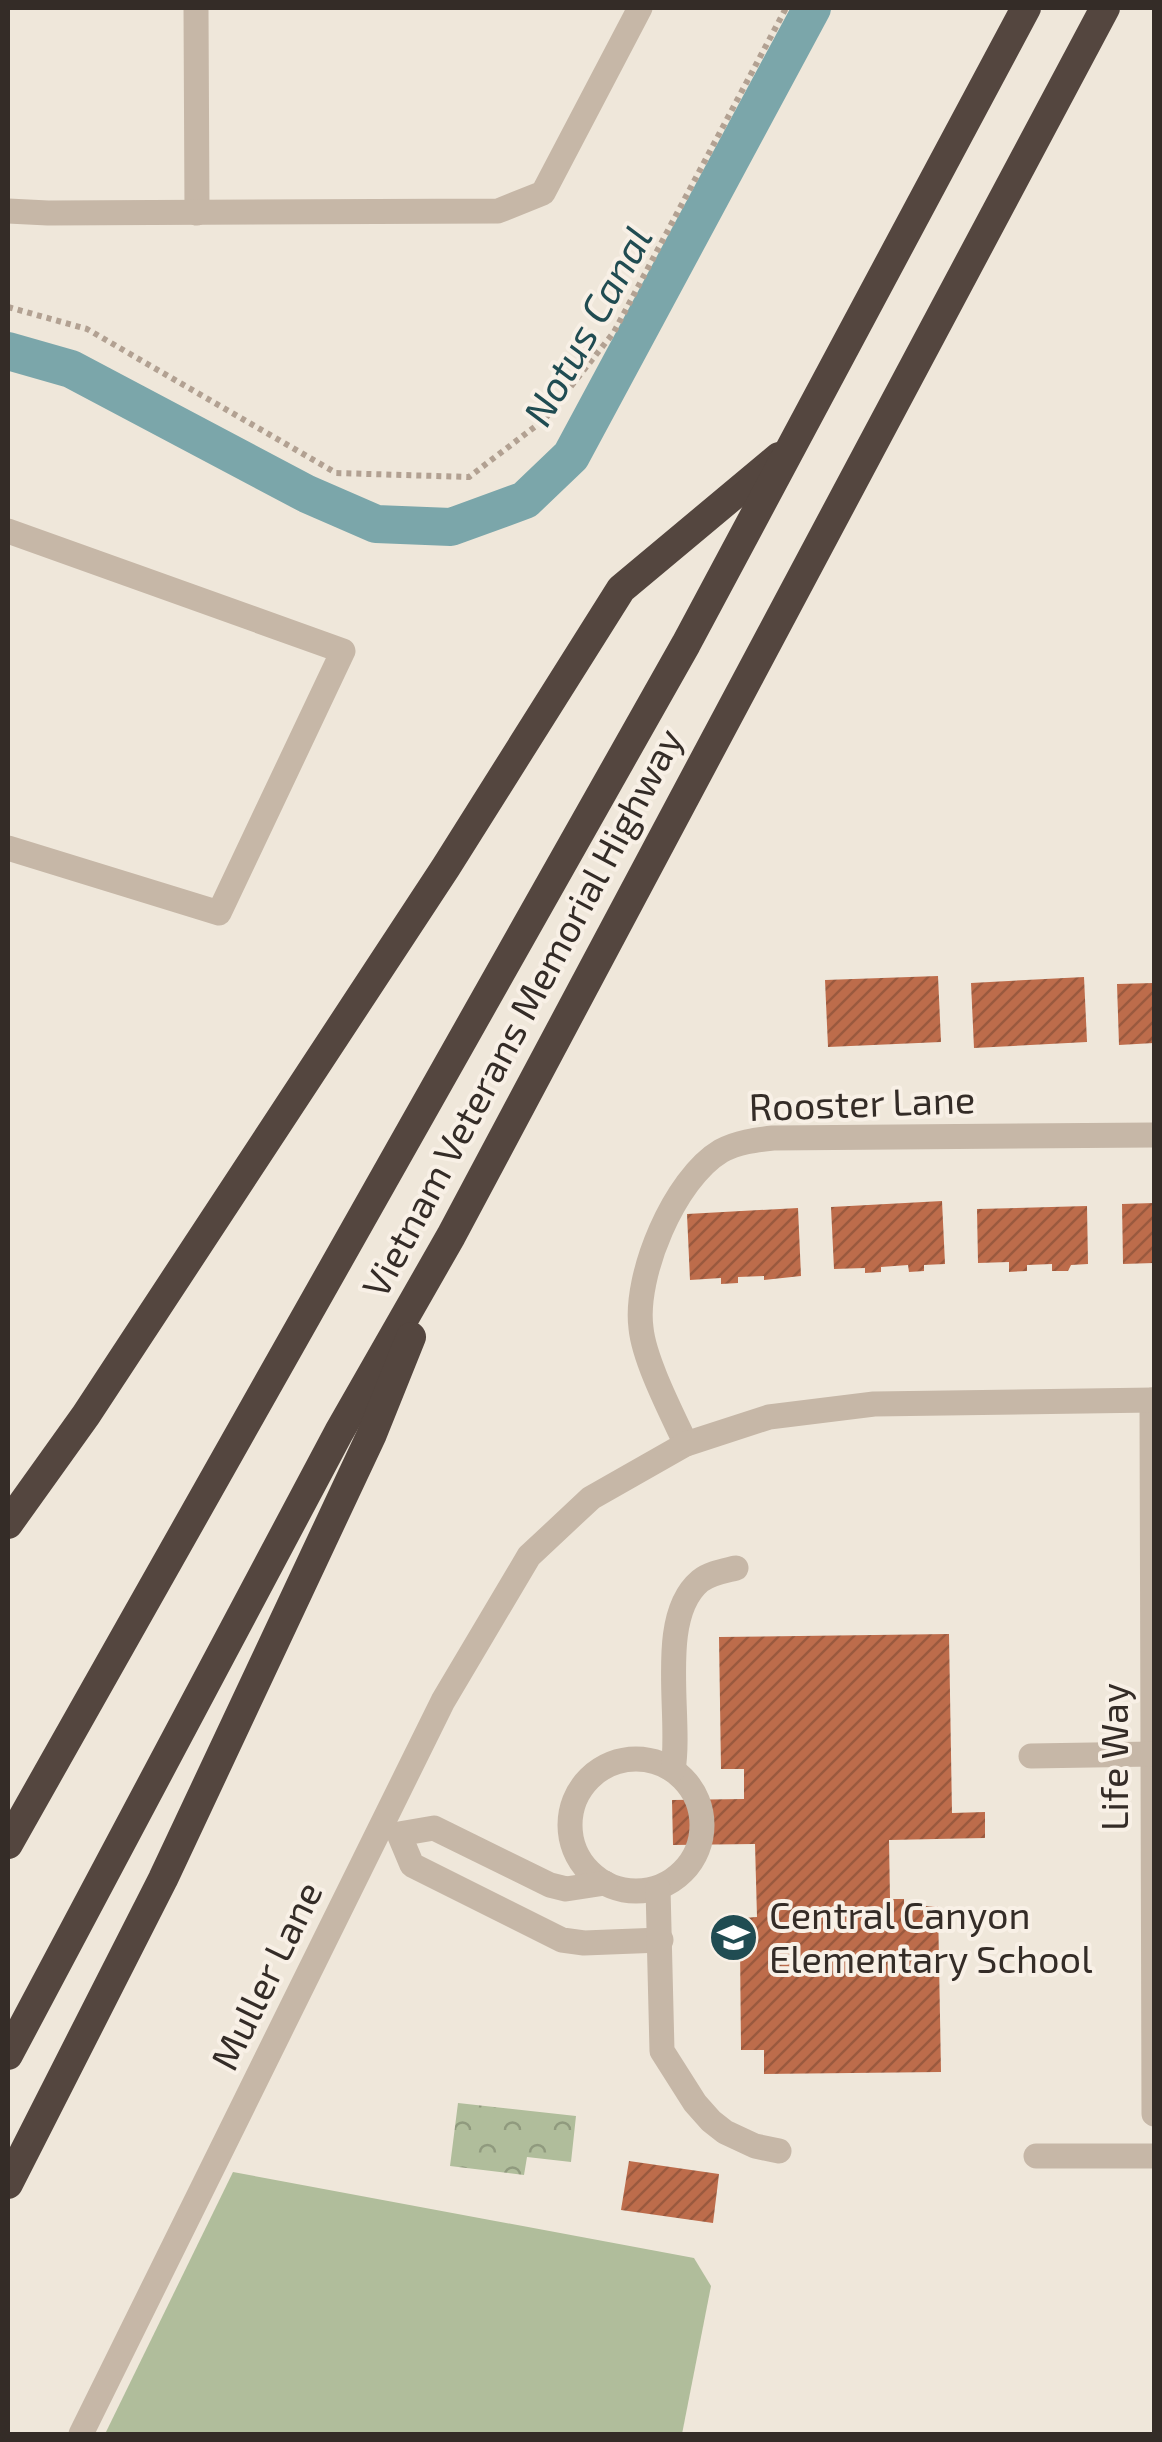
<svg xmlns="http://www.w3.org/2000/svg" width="1162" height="2442" viewBox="0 0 1162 2442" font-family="'Exo 2',sans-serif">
	<defs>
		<pattern id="forest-crowns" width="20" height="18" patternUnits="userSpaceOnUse" patternTransform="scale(2.5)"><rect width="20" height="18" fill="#b0bd9b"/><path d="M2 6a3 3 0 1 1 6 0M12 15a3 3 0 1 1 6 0" fill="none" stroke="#909a7e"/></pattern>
		<pattern id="building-hatch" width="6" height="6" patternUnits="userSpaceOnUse" patternTransform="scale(2.5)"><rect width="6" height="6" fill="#bd6c4b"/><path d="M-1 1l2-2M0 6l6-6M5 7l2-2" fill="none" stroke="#9a593e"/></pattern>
	</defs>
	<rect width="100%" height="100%" fill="#efe7da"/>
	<polygon fill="url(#forest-crowns)" points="458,2103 576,2116 571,2162 527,2157 524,2175 450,2166"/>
	<polygon fill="#b0bd9b" points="233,2172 694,2258 711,2286 682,2434 105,2434"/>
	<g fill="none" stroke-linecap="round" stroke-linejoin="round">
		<polyline stroke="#7ba6aa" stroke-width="38" points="8,351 71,369 307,494 376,524 451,527 525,500 571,456 812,8"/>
	</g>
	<g fill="url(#building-hatch)">
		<polygon points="938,976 941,1042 828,1047 825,980"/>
		<polygon points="1084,977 1087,1042 974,1048 971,983"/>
		<polygon points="1154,983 1154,1043 1119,1045 1117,984"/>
		<polygon points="942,1201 945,1264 924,1265 924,1271 909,1272 908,1265 881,1267 881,1272 865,1273 865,1268 834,1269 831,1207"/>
		<polygon points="1154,1203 1154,1263 1123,1264 1122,1204"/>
		<polygon points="1087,1206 1088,1264 1071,1265 1068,1271 1052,1271 1052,1264 1027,1265 1027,1271 1009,1272 1009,1262 978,1263 977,1209"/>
		<polygon points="798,1208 801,1276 764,1280 764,1276 738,1277 738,1283 721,1284 721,1278 690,1280 687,1214"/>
		<polygon points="949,1634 952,1813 985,1812 985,1838 889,1840 890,1899 904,1899 904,1906 938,1906 941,2072 764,2074 764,2050 741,2050 740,1945 744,1945 743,1918 757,1917 755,1844 673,1845 672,1800 744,1799 744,1769 721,1769 719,1637"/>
		<polygon points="629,2161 719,2174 713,2223 621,2210"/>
	</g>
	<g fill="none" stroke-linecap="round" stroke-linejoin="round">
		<polyline stroke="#b2a192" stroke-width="6" stroke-dasharray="5 5" stroke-linecap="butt" points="8,307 87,329 336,473 469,477 545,419 614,332 786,8"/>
		<g stroke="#c6b7a7" stroke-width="25">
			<polyline points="196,8 197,213"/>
			<polyline points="8,211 48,213 498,211 543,193 640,8"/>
			<polyline points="8,531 343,651 219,913 8,848"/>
			<polyline points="1152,1400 1154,2114"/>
			<path d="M686,1444C672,1414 644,1360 641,1328C634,1276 674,1179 721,1151C738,1142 755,1140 773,1138L1154,1135"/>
			<polyline points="1031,1756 1153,1754"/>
			<circle cx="636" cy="1825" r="66"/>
			<path d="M673,1770C682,1717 656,1618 700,1581C710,1573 724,1571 736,1568"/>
			<polyline points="605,1883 566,1889 550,1885 434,1828 399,1834 412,1865 562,1940 584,1943 661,1940"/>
			<polyline points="658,1888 662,2051 695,2103 711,2121 725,2132 755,2146 779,2151"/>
			<polyline points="1036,2156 1154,2156"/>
			<polyline points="81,2434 443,1701 529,1556 591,1498 686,1444 769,1417 874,1404 1154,1400"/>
		</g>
		<g stroke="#54463f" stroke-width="30">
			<polyline points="8,1524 86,1415 446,867 621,589 779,457"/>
			<polyline points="8,1844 686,644 1026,8"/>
			<polyline points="8,2055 339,1432 451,1236 1105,8"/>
			<polyline points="8,2184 163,1879 372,1434 411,1337"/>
		</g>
	</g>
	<defs>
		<symbol id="school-disc" viewBox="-11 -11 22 22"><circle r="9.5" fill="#204c52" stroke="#f8f0e6"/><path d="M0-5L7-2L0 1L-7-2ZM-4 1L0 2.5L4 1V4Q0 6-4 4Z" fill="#fff"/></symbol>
	</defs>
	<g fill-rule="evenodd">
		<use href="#school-disc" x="706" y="1910" width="55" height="55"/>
	</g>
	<g text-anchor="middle" stroke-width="8" stroke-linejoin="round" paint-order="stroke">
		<g font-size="38" fill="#342c27" stroke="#f8f0e6">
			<text transform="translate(523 1013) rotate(-62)" y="13">Vietnam Veterans Memorial Highway</text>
			<text transform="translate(862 1104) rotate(-2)" y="13">Rooster Lane</text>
			<text transform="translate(1115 1757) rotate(-90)" y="13">Life Way</text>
			<text transform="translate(267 1976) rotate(-64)" y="13">Muller Lane</text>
		</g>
		<g font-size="38" fill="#342c27" stroke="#f8f0e6" text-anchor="start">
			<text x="769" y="1929">Central Canyon<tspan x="769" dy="44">Elementary School</tspan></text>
		</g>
		<g font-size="40" font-style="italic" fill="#204c52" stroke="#f8f0e6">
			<text transform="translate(588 326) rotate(-61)" y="14">Notus Canal</text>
		</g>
	</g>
	<rect width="1162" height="2442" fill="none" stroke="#342c27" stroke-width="20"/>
</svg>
